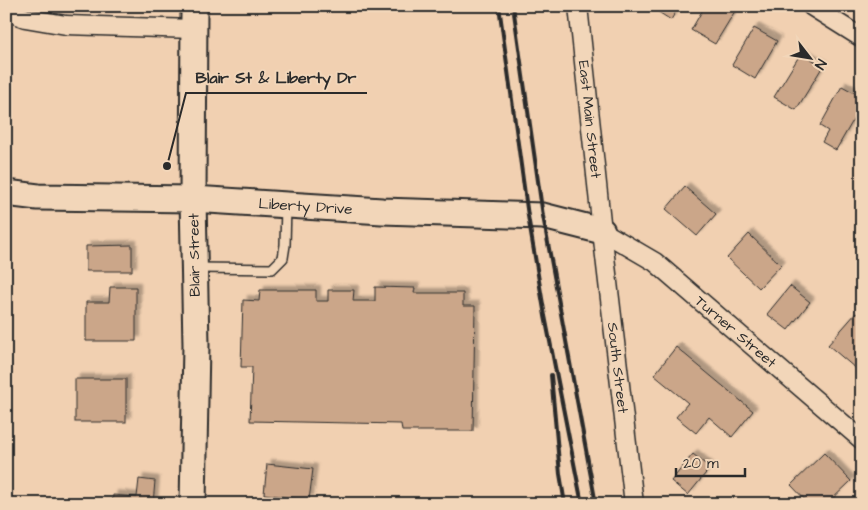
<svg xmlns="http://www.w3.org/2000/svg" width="868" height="510" viewBox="0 0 868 510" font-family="'Architects Daughter',sans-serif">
	<defs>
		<filter id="shadow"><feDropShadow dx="4.5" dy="-4.5" stdDeviation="1" flood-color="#0004"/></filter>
	</defs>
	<rect width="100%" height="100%" fill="#f1d0b1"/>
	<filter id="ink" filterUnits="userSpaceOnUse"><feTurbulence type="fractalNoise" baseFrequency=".02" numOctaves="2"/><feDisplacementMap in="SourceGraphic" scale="10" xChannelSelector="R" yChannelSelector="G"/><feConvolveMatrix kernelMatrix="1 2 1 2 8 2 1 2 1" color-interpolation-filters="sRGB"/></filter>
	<g filter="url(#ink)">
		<g fill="#cba689" stroke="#2b2b2b" filter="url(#shadow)">
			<polygon points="649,6 679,6 671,20"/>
			<polygon points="705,6 727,6 735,11 715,44 691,30"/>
			<polygon points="754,28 777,41 755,79 732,65"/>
			<polygon points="801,53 823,66 796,110 774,97"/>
			<polygon points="842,86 862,97 862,105 836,150 822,142 828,131 820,126"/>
			<polygon points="685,187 716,214 697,236 666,209"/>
			<polygon points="749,234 781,265 759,288 727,258"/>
			<polygon points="132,245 132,271 86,271 86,246"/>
			<polygon points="790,286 810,302 788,330 767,314"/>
			<polygon points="110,287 136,287 136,341 86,341 86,302 109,302"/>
			<polygon points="375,287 415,288 414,293 463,293 463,306 475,306 473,431 402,431 401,424 250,421 252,367 241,367 243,300 259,301 260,290 316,290 316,301 328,301 328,290 354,290 353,301 375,301"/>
			<polygon points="856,313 862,318 862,374 828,345"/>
			<polygon points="676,347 753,411 732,437 709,417 696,433 676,417 688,403 654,375"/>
			<rect x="75" y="379" width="51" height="43"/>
			<polygon points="824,453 851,481 827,504 809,504 791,485"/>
			<polygon points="693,454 710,468 688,495 671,481"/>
			<polygon points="267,464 313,469 309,500 264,494"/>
			<polygon points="139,479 155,481 153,504 112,504 113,495 137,497"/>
		</g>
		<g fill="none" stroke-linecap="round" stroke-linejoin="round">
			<defs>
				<polyline id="lane" points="197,268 272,269 283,258 285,245 286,206"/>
				<g id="street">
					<path id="s1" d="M578,6L602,231L634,504"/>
					<polyline points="811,6 862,38"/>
					<polyline points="6,11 25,18 66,25 194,29"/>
					<path id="s2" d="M602,231L655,262L862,440"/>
				</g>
				<g id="secondary">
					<path id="s3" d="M6,193L38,197L193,199L382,211L543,216L602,231"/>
					<polyline points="193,504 196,345 193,199 194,6"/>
				</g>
			</defs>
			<use href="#lane" stroke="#2b2b2b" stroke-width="12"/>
			<use href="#street" stroke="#2b2b2b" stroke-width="21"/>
			<use href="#secondary" stroke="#2b2b2b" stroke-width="29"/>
			<use href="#lane" stroke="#f2d6b9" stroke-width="9"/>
			<use href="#street" stroke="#f2d6b9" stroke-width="18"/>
			<use href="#secondary" stroke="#f2d6b9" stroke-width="25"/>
			<g stroke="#2b2b2b" stroke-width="4">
				<polyline points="499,6 528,216 545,316 582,504"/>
				<polyline points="513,6 543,216 596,504"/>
				<polyline points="551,375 560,474 565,504"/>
			</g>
		</g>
	</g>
	<g text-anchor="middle" stroke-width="4" stroke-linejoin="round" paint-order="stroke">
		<g font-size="15" fill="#2b2b2b" stroke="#f2d6b9">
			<text dy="5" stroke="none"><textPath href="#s1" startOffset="114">East Main Street</textPath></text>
			<text dy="5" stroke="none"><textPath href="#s3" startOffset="300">Liberty Drive</textPath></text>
			<text transform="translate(194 255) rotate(-91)" y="5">Blair Street</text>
			<text dy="5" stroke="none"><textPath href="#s2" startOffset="168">Turner Street</textPath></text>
			<text dy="5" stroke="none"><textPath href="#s1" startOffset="364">South Street</textPath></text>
		</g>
	</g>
	<path fill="none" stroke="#2b2b2b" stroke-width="2" d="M167 166L186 93H367"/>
	<circle fill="#2b2b2b" stroke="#f2d6b9" stroke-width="2" cx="167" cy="166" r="5"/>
	<g font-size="16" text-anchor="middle" font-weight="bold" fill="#2b2b2b" stroke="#f2d6b9" stroke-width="4" stroke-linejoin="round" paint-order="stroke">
		<text x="276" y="83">Blair St &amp; Liberty Dr</text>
	</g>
	<rect width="868" height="510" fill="none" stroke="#f2d6b9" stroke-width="25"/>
	<rect x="12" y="12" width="843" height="485" fill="none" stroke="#2b2b2b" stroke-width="2" filter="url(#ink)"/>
	<g transform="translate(810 58) rotate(121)" stroke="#f2d6b9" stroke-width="4" paint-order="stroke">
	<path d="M0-4L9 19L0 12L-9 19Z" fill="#2b2b2b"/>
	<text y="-8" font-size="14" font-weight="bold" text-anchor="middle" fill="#2b2b2b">N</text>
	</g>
	<path d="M676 468v8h69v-8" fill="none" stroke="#2b2b2b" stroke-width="2.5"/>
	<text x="683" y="468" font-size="15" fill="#2b2b2b" stroke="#f2d6b9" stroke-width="4" paint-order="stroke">20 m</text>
</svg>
